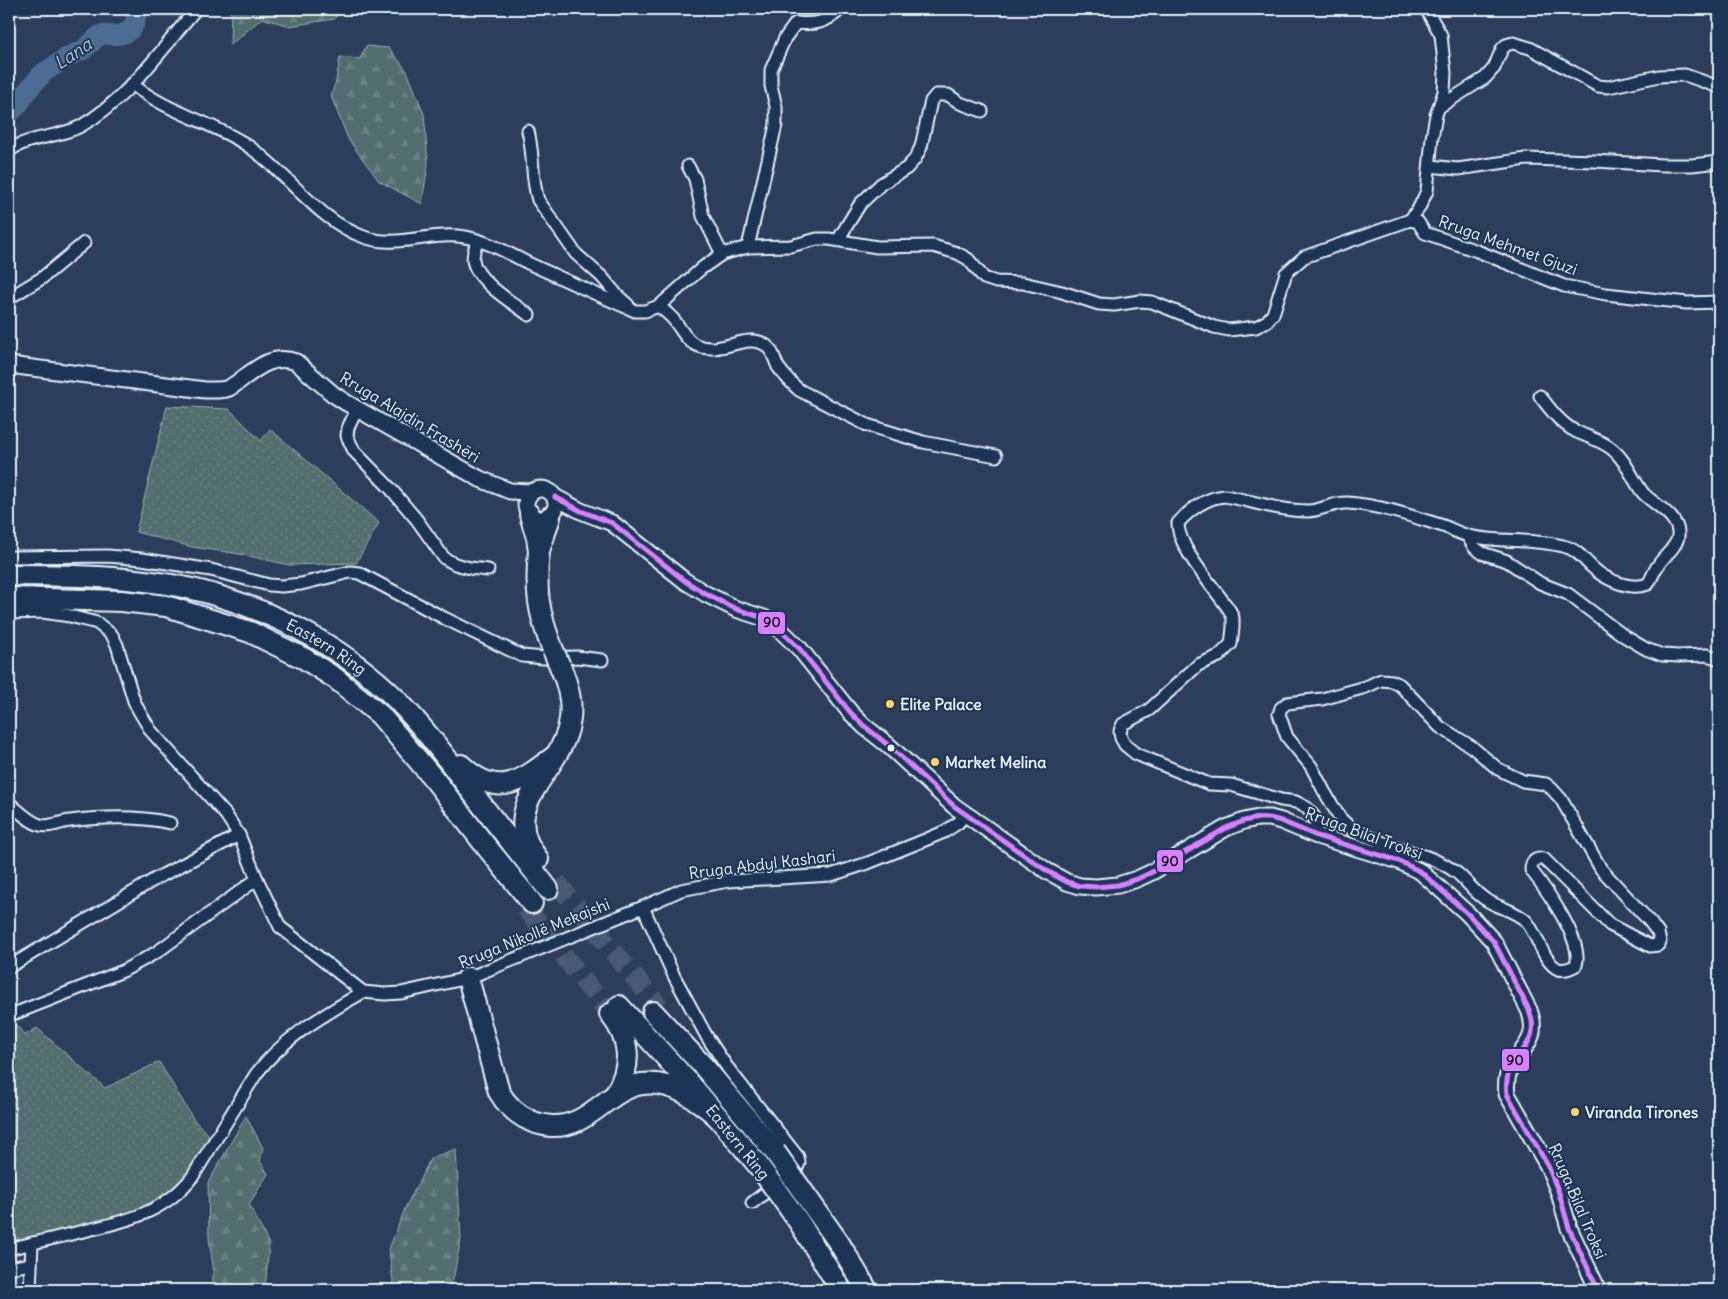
<svg xmlns="http://www.w3.org/2000/svg" width="1728" height="1299" viewBox="0 0 1728 1299" font-family="Delius,sans-serif">
	<defs>
		<pattern id="grass-dots" width="8" height="8" patternUnits="userSpaceOnUse" patternTransform="scale(1.25)"><rect width="8" height="8" fill="#526e6c"/><path d="M2 2h.1M6 6h.1" fill="none" stroke="#6b8382" stroke-width="1.8" stroke-linecap="round"/></pattern>
		<pattern id="forest-firs" width="22" height="20" patternUnits="userSpaceOnUse" patternTransform="scale(1.25)"><rect width="22" height="20" fill="#526e6c"/><path d="M5 1l3.5 6h-7zM16 11l3.5 6h-7z" fill="#6b8382"/></pattern>
	</defs>
	<rect width="100%" height="100%" fill="#2c3e5c"/>
	<filter id="ink" filterUnits="userSpaceOnUse"><feTurbulence type="fractalNoise" baseFrequency=".02" numOctaves="2"/><feDisplacementMap in="SourceGraphic" scale="10" xChannelSelector="R" yChannelSelector="G"/><feConvolveMatrix kernelMatrix="1 2 1 2 8 2 1 2 1" color-interpolation-filters="sRGB"/></filter>
	<g filter="url(#ink)">
		<g fill="url(#grass-dots)" stroke="#9db0b2">
			<polygon points="167,406 229,409 261,441 270,429 379,523 356,563 289,565 240,554 192,547 136,532"/>
			<polygon points="9,1017 25,1035 37,1028 105,1088 159,1062 194,1120 216,1142 193,1176 142,1215 9,1249"/>
		</g>
		<g fill="url(#forest-firs)" stroke="#9db0b2">
			<polygon points="228,9 344,9 334,19 290,26 262,18 230,45 231,14"/>
			<polygon points="366,46 389,48 407,71 424,114 428,163 422,204 379,181 348,139 331,96 336,81 340,57 360,59"/>
			<polygon points="246,1116 263,1148 260,1161 268,1174 249,1204 269,1244 265,1290 213,1290 213,1266 209,1239 208,1183"/>
			<polygon points="456,1149 461,1239 451,1290 394,1290 389,1249 406,1206 431,1158"/>
		</g>
		<g fill="none" stroke-linecap="round" stroke-linejoin="round">
			<path stroke="#4b6d92" stroke-width="20" d="M9,114L19,104L27,91L43,73L69,56L83,50L100,35C112,34 128,39 134,24C136,19 136,14 139,9"/>
			<g stroke="#485973" stroke-width="20" stroke-dasharray="20 10" stroke-linecap="butt">
				<polyline points="556,882 659,1007"/>
				<polyline points="526,908 610,1014"/>
			</g>
			<defs>
				<g id="street">
					<path d="M132,84C167,112 206,120 242,142C286,169 314,219 364,237C396,249 432,231 465,237C487,241 508,253 528,263C563,279 599,296 635,311H645L659,306L702,268L722,254L748,247L791,246L817,239H829L877,247L933,246L957,253L968,259L984,278L996,282L1023,283L1062,292L1099,304L1114,305L1140,301L1152,302L1214,327L1229,330L1256,327L1267,321L1273,314L1286,273L1304,257L1410,220L1418,222L1425,233L1477,251L1564,286L1606,294L1687,303L1719,302"/>
					<polyline points="1439,107 1485,78 1494,68 1502,49 1506,45 1513,43 1530,48 1598,86 1608,87 1659,76 1685,75 1719,87"/>
					<path d="M528,131C534,154 531,178 538,200L576,254L602,277L617,295L628,305"/>
					<path d="M9,151C28,136 59,138 81,126C128,99 161,50 196,9"/>
					<polyline points="688,166 695,179 703,216 722,254"/>
					<polyline points="1430,166 1458,169 1526,159 1595,161 1662,165 1692,165 1719,162"/>
					<polyline points="1410,220 1419,208 1427,191 1432,138 1436,115 1444,92 1445,73 1441,35 1426,9"/>
					<polyline points="838,240 860,204 881,184 907,168 915,159 921,147 931,101 936,95 948,95 960,103 982,111"/>
					<path d="M477,241C475,247 473,253 473,260C476,281 513,303 529,315"/>
					<path d="M748,247L776,125V106L771,86V70L785,38L796,23C816,25 825,23 841,9"/>
					<polyline points="9,298 42,278 84,243"/>
					<path d="M659,306C663,310 669,314 673,319C681,328 685,340 696,345C720,356 746,333 764,344C773,349 774,359 778,367C784,375 791,383 799,390L867,425L923,442L996,456"/>
					<polyline points="357,409 348,428 347,436 354,451 390,488 417,520 444,558 455,564 470,568 488,570"/>
					<polyline points="1467,535 1474,547 1482,553 1507,561 1540,583 1568,594 1624,636 1646,649 1662,655 1678,656 1707,655 1719,659"/>
					<polyline points="9,557 108,556 142,559 211,570 269,585 282,586 301,584 350,572 359,573 444,618 522,656 544,658 577,657 602,660"/>
					<polyline points="9,613 42,612 70,616 97,623 112,635 117,645 134,701 139,711 151,731 226,815 239,835 257,879 280,927 363,992 385,994 401,993 468,978 643,907 681,890 728,881 831,875 868,863 925,840 944,832 958,823 965,815"/>
					<path d="M9,803C18,810 29,822 40,825C50,828 60,822 70,821C102,817 139,816 170,823"/>
					<path d="M1317,836L1315,818L1307,808L1296,802L1281,800L1231,785L1209,784L1136,754L1125,745L1121,738L1120,731L1123,724L1149,710L1198,665L1219,656L1231,644L1233,628V618L1230,611C1215,588 1178,549 1178,523C1189,510 1207,497 1225,496C1252,501 1280,511 1308,511C1321,511 1333,502 1348,503C1379,505 1411,516 1440,525C1450,528 1459,534 1469,536C1500,543 1532,538 1563,546C1577,549 1583,559 1593,568C1606,580 1631,591 1648,584C1652,578 1654,570 1659,564C1664,556 1677,547 1678,536C1680,516 1654,505 1643,493C1632,479 1627,461 1612,449C1601,440 1587,437 1575,431C1560,423 1550,409 1540,396"/>
					<path d="M1399,861L1400,849L1355,832L1340,818L1324,791L1311,766L1287,737L1279,714L1281,708L1287,703L1322,699L1366,687L1381,680L1392,681L1400,685L1440,727L1472,747L1498,769L1523,781L1546,784L1551,788L1561,799L1601,869L1650,922L1658,933L1660,942L1658,945L1650,946L1610,925L1544,859C1536,858 1531,861 1531,870C1545,888 1584,941 1576,965C1571,968 1565,971 1558,969C1543,962 1537,933 1526,921C1516,911 1500,908 1488,901C1475,894 1468,882 1457,873C1440,860 1420,854 1400,849"/>
					<polyline points="643,907 674,976 707,1037 727,1067 798,1157 799,1163 797,1168 752,1203"/>
					<polyline points="9,967 157,878 239,835"/>
					<polyline points="16,1013 123,971 157,952 257,879"/>
					<path d="M9,1249C32,1243 56,1238 79,1232C123,1222 164,1214 193,1176L256,1074C285,1036 323,1016 363,992"/>
					<polyline points="9,1268 31,1264"/>
					<polyline points="30,1290 32,1243"/>
				</g>
				<g id="secondary">
					<path d="M9,365L205,390C212,390 221,391 229,388C233,386 238,382 242,379C259,366 275,354 296,362L333,394L345,402L480,479L510,491L532,492"/>
					<circle cx="541" cy="504" r="15"/>
					<path d="M555,497L581,511L612,523L685,581L706,594L736,609L764,618L774,624L799,648L850,712L864,726L888,745L954,806L1047,871L1067,882L1080,886L1096,887L1118,885L1137,879L1152,872L1226,828L1244,821L1258,818H1270L1281,821L1317,836L1399,861L1421,872L1468,914L1494,942L1529,1010C1545,1051 1501,1052 1507,1094L1548,1166L1559,1193L1569,1228L1598,1290"/>
				</g>
				<g id="highway">
					<polyline points="530,515 537,537 539,551 550,517"/>
					<path d="M539,551C535,590 538,613 553,650"/>
					<path id="s1" d="M9,575C74,575 152,576 215,595C282,615 348,651 397,700C427,731 452,765 478,800C501,830 525,859 548,889"/>
					<polyline points="9,598 121,601 166,606 250,632 305,659 335,678 380,715 434,779 481,840 532,903"/>
					<path d="M461,765C498,800 520,782 555,756"/>
					<path d="M538,859C496,808 556,775 568,729C574,707 569,687 560,666"/>
					<path d="M468,978L499,1092C506,1104 516,1114 529,1120C536,1124 543,1125 551,1126C590,1128 607,1089 642,1084C672,1080 699,1100 720,1119"/>
					<polyline points="619,1006 691,1085 758,1165"/>
					<polyline points="653,1012 705,1068 775,1152"/>
					<path d="M610,1014C631,1040 632,1065 616,1093"/>
				</g>
			</defs>
			<use href="#street" stroke="#e8f1f8" stroke-width="15"/>
			<use href="#secondary" stroke="#e8f1f8" stroke-width="19"/>
			<use href="#highway" stroke="#e8f1f8" stroke-width="24"/>
			<use href="#street" stroke="#1d3557" stroke-width="11"/>
			<use href="#secondary" stroke="#1d3557" stroke-width="15"/>
			<use href="#highway" stroke="#1d3557" stroke-width="20"/>
			<defs>
				<g id="highway-bridge">
					<polyline points="553,650 560,666"/>
					<polyline points="775,1152 839,1243 867,1290"/>
					<polyline points="758,1165 799,1222 841,1290"/>
				</g>
			</defs>
			<use href="#highway-bridge" stroke="#e8f1f8" stroke-width="24" stroke-linecap="butt"/>
			<use href="#highway-bridge" stroke="#1d3557" stroke-width="20"/>
			<defs>
				<path id="bus-1" d="M555,497L581,511L612,523L685,581L706,594L736,609L764,618L774,624L799,648L850,712L864,726L888,745L954,806L1047,871L1067,882L1080,886L1096,887L1118,885L1137,879L1152,872L1226,828L1244,821L1258,818H1270L1281,821L1317,836L1399,861L1421,872L1468,914L1494,942L1529,1010C1545,1051 1501,1052 1507,1094L1548,1166L1559,1193L1569,1228L1598,1290"/>
			</defs>
			<use href="#bus-1" stroke="#1d3557" stroke-width="9"/>
			<use href="#bus-1" stroke="#d880ff" stroke-width="5"/>
		</g>
	</g>
	<g fill="#ffd166" stroke="#1d3557" stroke-width="2">
		<circle cx="890" cy="704" r="5"/>
		<circle cx="935" cy="762" r="5"/>
		<circle cx="1575" cy="1112" r="5"/>
	</g>
	<circle fill="#e8f1f8" stroke="#1d3557" stroke-width="2" cx="891" cy="748" r="4.5"/>
	<g text-anchor="middle" stroke-width="4" stroke-linejoin="round" paint-order="stroke">
		<g font-size="16" fill="#e8f1f8" stroke="#1d3557">
			<text transform="translate(1508 245) rotate(20)" y="6">Rruga Mehmet Gjuzi</text>
			<text transform="translate(410 417) rotate(31)" y="6">Rruga Alajdin Frashëri</text>
			<text dy="6" stroke="none"><textPath href="#s1" startOffset="331">Eastern Ring</textPath></text>
			<text transform="translate(1364 833) rotate(20)" y="6">Rruga Bilal Troksi</text>
			<text transform="translate(762 864) rotate(-7)" y="6">Rruga Abdyl Kashari</text>
			<text transform="translate(534 933) rotate(-22)" y="6">Rruga Nikollë Mekajshi</text>
			<text transform="translate(738 1142) rotate(51)" y="6">Eastern Ring</text>
			<text transform="translate(1578 1201) rotate(67)" y="6">Rruga Bilal Troksi</text>
		</g>
		<g font-size="16" font-weight="bold" fill="#e8f1f8" stroke="#1d3557" text-anchor="start">
			<text x="900" y="710">Elite Palace</text>
			<text x="945" y="768">Market Melina</text>
			<text x="1585" y="1118">Viranda Tirones</text>
		</g>
		<g font-size="18" font-style="italic" fill="#b1c3d4" stroke="#1d3557">
			<text transform="translate(73 54) rotate(-34)" y="6">Lana</text>
		</g>
	</g>
	<g stroke="#1d3557" stroke-width="2">
		<rect x="757" y="611" width="29" height="24" rx="5" fill="#d880ff"/>
		<rect x="1156" y="849" width="28" height="24" rx="5" fill="#d880ff"/>
		<rect x="1501" y="1048" width="29" height="24" rx="5" fill="#d880ff"/>
	</g>
	<g font-size="14" text-anchor="middle" font-weight="bold" fill="#111">
		<text x="772" y="627">90</text>
		<text x="1170" y="866">90</text>
		<text x="1515" y="1065">90</text>
	</g>
	<rect width="1728" height="1299" fill="none" stroke="#1d3557" stroke-width="30"/>
	<rect x="15" y="15" width="1698" height="1269" fill="none" stroke="#e8f1f8" stroke-width="2" filter="url(#ink)"/>
</svg>
